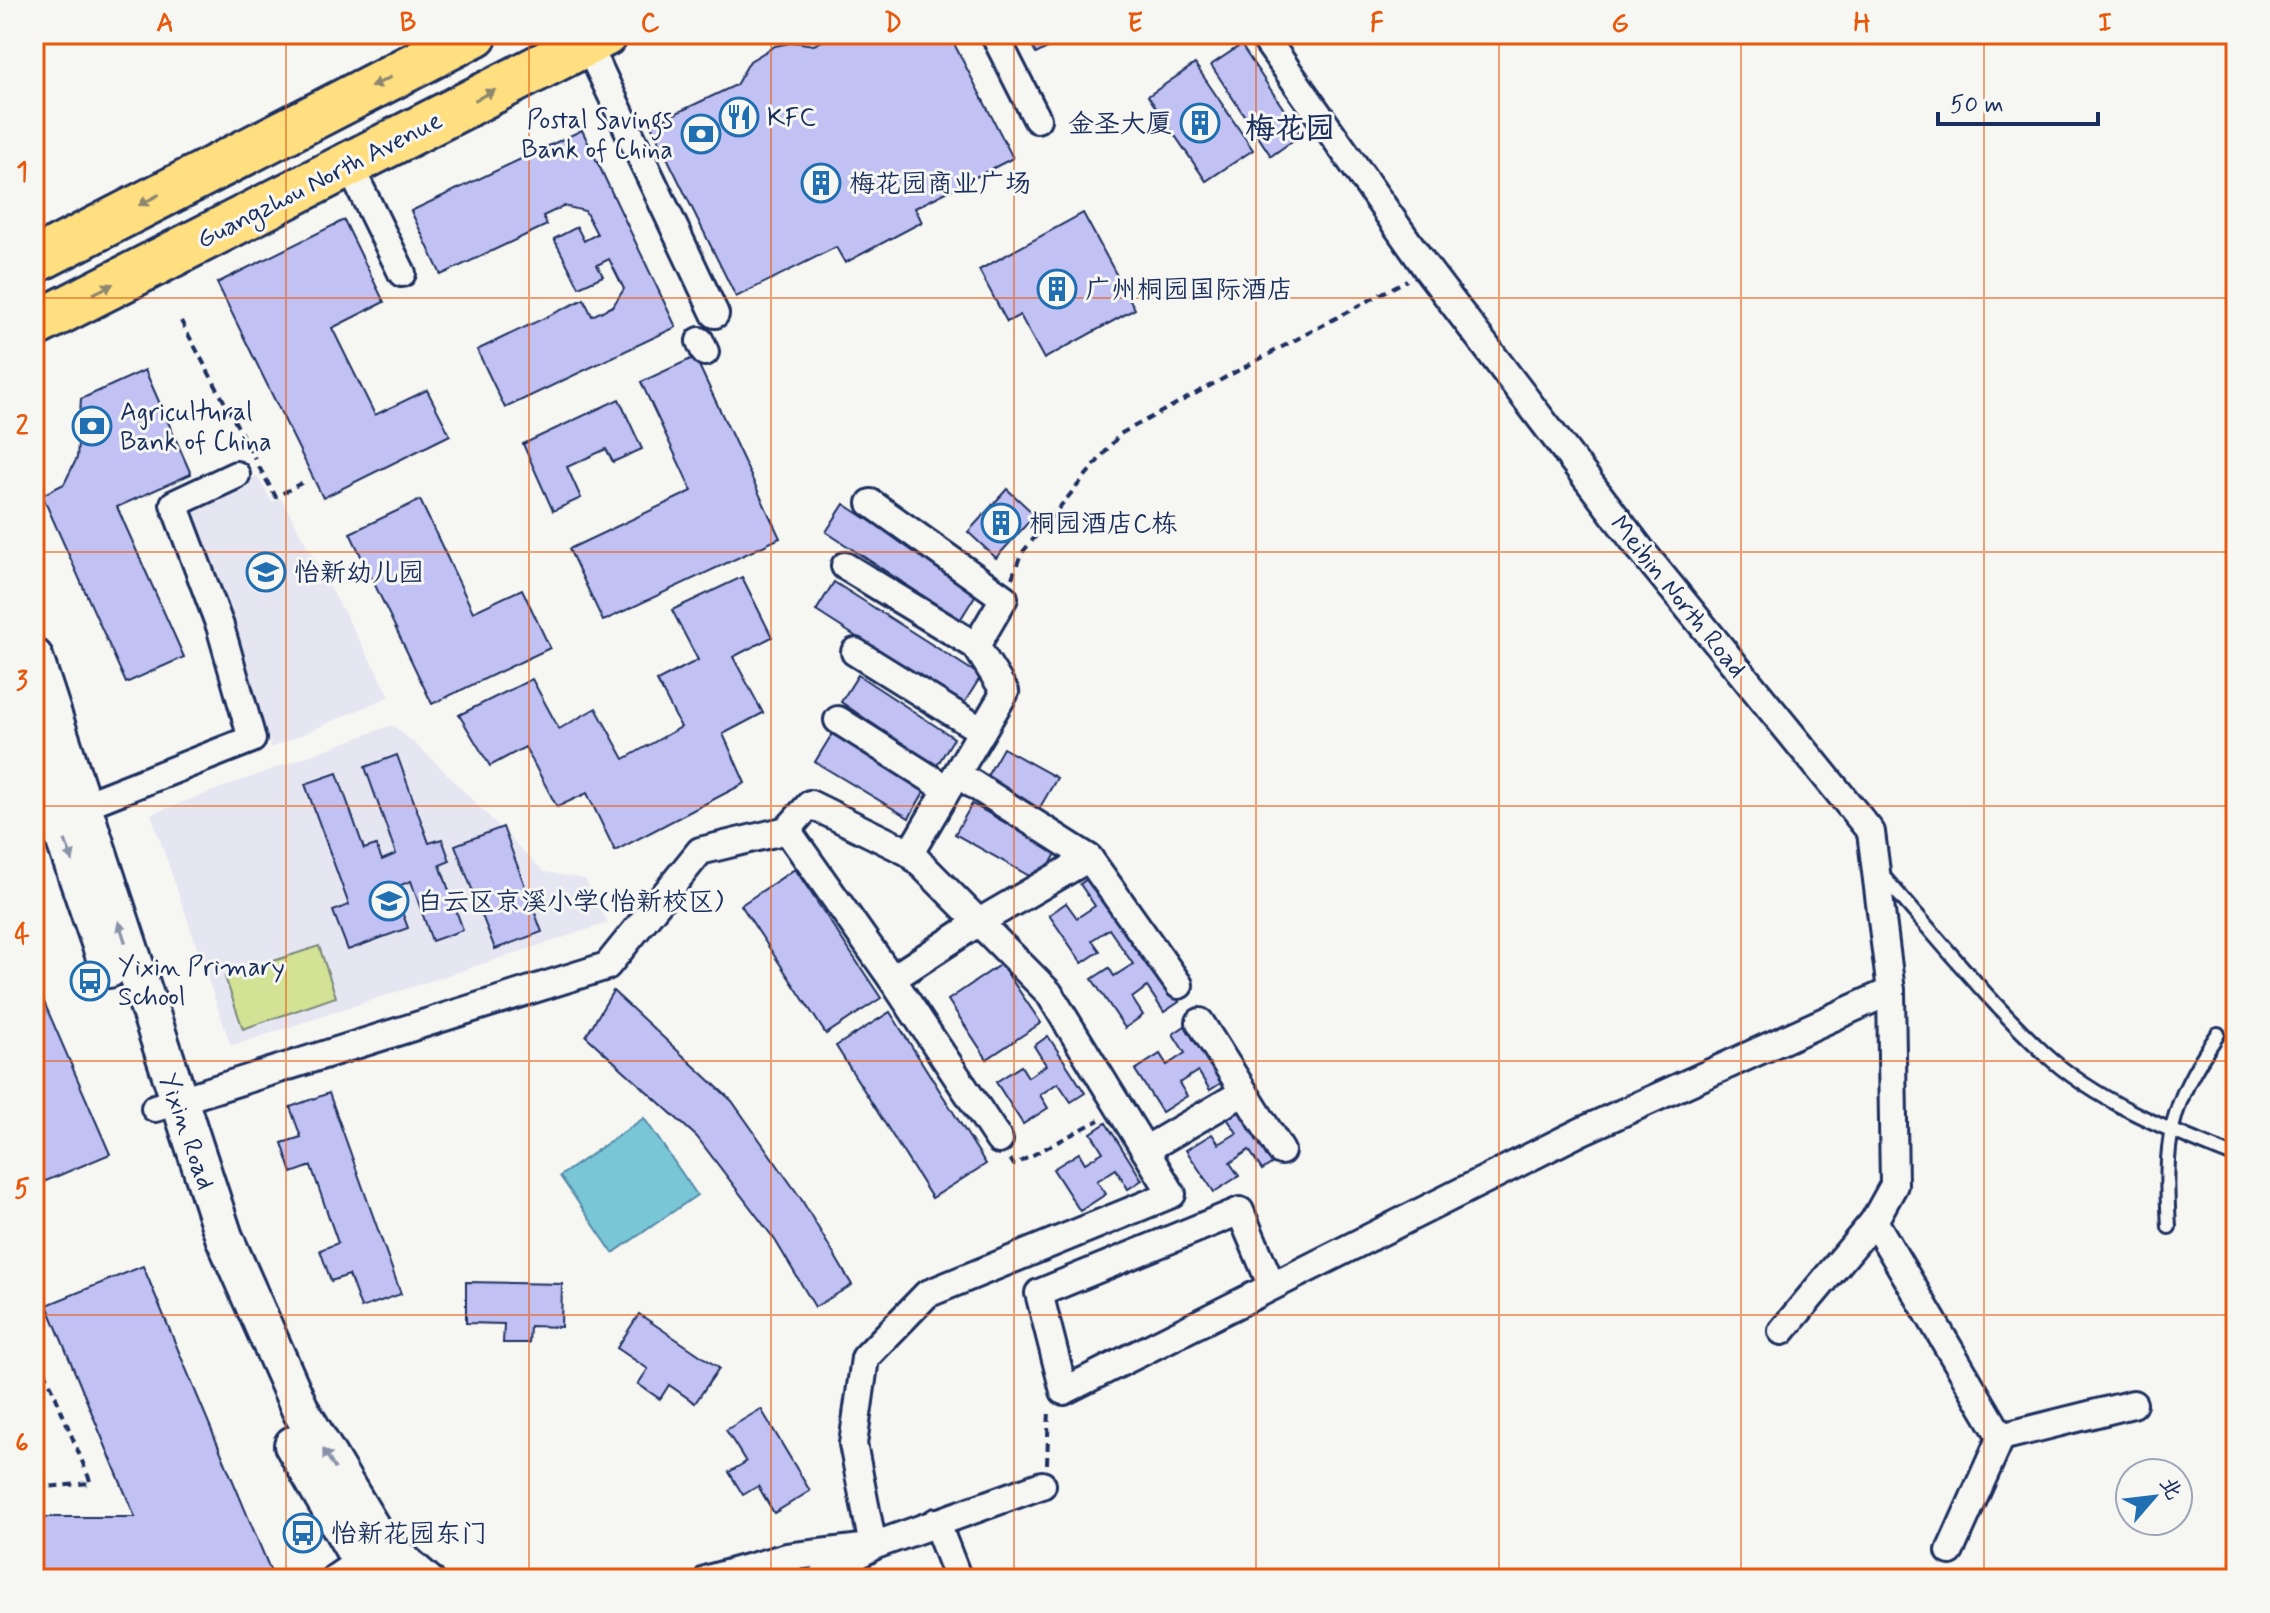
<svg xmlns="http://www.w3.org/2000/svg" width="2270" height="1613" viewBox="0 0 2270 1613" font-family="Mynerve,'LXGW WenKai TC',sans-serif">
	<rect width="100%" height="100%" fill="#f6f6f2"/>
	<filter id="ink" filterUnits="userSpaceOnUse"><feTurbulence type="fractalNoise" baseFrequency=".0125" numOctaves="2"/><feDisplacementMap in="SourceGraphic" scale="16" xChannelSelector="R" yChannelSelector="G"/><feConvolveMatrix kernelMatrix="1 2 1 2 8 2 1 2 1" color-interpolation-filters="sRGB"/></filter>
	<g filter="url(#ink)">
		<g fill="#e6e6f2">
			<polygon points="257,476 272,502 281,498 390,696 271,748 234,635 184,509"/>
			<polygon points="392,725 428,755 544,872 585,879 608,923 231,1046 151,814"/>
		</g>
		<polygon fill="#d4e295" stroke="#78887a" stroke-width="2" points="319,946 336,997 243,1029 225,977"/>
		<polygon fill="#79c6d7" stroke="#538aa7" stroke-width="2" points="644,1118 697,1195 613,1253 560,1176"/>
		<g fill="#c1c1f3" stroke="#1b2f5e" stroke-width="2">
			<polygon points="835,34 949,34 1013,158 915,208 922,222 845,263 836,247 736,297 651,125 736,85 750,61 775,46 794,42 814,45"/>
			<polygon points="1026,34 1074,34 1036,54"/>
			<polygon points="1241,45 1301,135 1271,156 1211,65"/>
			<polygon points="1195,64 1253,150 1206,181 1148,96"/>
			<polygon points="582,130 676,327 505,408 477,350 584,299 592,316 613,306 624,289 609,259 597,265 603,276 579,287 554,239 577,227 584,241 597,234 585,211 564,206 543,216 547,225 441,275 411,211"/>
			<polygon points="1083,213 1135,309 1044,359 1020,315 1007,322 979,270"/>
			<polygon points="344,220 384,302 332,328 375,415 427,390 450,435 323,498 217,283"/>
			<polygon points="695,357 780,538 603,621 569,549 692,491 641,382"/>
			<polygon points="145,370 191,474 117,507 184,657 126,683 42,495 64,484 77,458 81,399"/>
			<polygon points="619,399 642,449 613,462 606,449 567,467 581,498 553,511 523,444"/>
			<polygon points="1007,489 1035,515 996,558 968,532"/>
			<polygon points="420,500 473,612 522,589 550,648 432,704 350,533"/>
			<polygon points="844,504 978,591 960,620 826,532"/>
			<polygon points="742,577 772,637 733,657 763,713 723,734 745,783 615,851 587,793 557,807 525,747 490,766 459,715 532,679 559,729 596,708 624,759 681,727 657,681 698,660 672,610"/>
			<polygon points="834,582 981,676 963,705 816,611"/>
			<polygon points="858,675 954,738 936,767 841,702"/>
			<polygon points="832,734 925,790 909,818 815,762"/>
			<polygon points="1003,748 1057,778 1039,809 986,778"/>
			<polygon points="397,755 429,843 442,839 450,861 440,865 463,930 432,941 411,881 393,888 408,928 348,950 333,911 349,905 305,784 337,773 364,849 376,845 382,860 396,854 365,767"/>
			<polygon points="972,804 1057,852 1040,882 955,834"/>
			<polygon points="503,827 542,932 495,949 455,845"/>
			<polygon points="795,869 881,998 826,1034 741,905"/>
			<polygon points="1093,875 1179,1002 1164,1012 1147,987 1132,998 1143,1015 1125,1028 1092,979 1109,968 1114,976 1133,964 1109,929 1092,940 1100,951 1082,963 1049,915 1066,903 1077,918 1095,906 1080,884"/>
			<polygon points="1001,964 1041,1023 987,1059 948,1000"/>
			<polygon points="34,979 110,1154 34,1186"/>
			<polygon points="613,991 732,1101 800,1197 852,1285 815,1307 775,1240 697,1137 586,1036"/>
			<polygon points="890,1012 986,1164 932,1198 836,1046"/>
			<polygon points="1188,1024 1224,1081 1210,1090 1198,1071 1179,1083 1187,1096 1162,1112 1135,1070 1160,1054 1167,1065 1185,1053 1173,1034"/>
			<polygon points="1048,1036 1085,1093 1071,1102 1058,1083 1040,1095 1048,1108 1023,1124 996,1082 1021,1066 1028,1077 1046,1065 1034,1046"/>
			<polygon points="329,1093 401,1294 361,1308 349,1275 331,1281 320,1250 338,1243 311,1166 292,1173 282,1143 301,1137 290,1107"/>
			<polygon points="1239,1104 1276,1161 1262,1170 1249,1150 1230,1163 1239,1176 1214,1192 1186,1150 1212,1134 1219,1144 1237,1133 1224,1114"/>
			<polygon points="1106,1123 1142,1180 1128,1189 1116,1169 1097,1181 1106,1194 1080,1211 1053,1169 1079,1153 1085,1163 1103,1152 1091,1133"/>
			<polygon points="143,1266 274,1579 34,1579 34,1517 135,1517 47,1305"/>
			<polygon points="466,1282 562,1284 561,1327 530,1326 529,1343 503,1343 504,1324 466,1323"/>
			<polygon points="639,1314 719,1368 695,1403 669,1385 660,1399 638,1384 648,1369 617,1348"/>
			<polygon points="761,1409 810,1491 774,1513 758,1486 743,1495 729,1472 746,1462 726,1430"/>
		</g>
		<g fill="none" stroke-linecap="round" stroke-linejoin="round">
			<defs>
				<g id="lane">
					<path d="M1880,873C1934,933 1985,998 2044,1053C2097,1102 2171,1131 2236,1157"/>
					<path d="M2169,1227C2164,1141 2168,1106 2218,1034"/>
				</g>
				<g id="street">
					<polyline points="994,34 1037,119"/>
					<polyline points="1262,34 1427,269 1641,550 1871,832 1891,991 1894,1185 1874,1221 1782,1331"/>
					<polyline points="587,43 715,314"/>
					<polyline points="349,165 402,273"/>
					<polyline points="700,341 705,352"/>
					<polyline points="871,503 1004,598 976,646 1005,692 910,853"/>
					<polyline points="845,566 976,646"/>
					<polyline points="855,652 982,731"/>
					<polyline points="838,720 947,789"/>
					<polyline points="82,806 252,739 220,626 174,504 236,475"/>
					<polyline points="787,830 892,979 979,922 1089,858 957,774"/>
					<polyline points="1089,858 1179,985"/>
					<polyline points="892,979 999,1140"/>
					<polyline points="1244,1092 1281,1151"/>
					<polyline points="155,1108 607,966 700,851 787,830 810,804 910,853 1049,993 1172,1194 927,1294 865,1358 853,1444 873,1546"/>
					<polyline points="1145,1150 1244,1092 1200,1022"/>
					<polyline points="1874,1221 2001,1437"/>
					<polyline points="1271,1284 1240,1211 1039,1293 1064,1391 1582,1131 1891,991"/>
					<polyline points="2001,1437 2133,1404"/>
					<polyline points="936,1522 958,1579"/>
					<polyline points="390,1544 430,1579"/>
					<polyline points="1950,1551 2001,1437"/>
					<polyline points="334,1579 360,1561"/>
					<polyline points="708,1579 787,1557 862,1548"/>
					<polyline points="819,1579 873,1546 1042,1485"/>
				</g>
				<g id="secondary">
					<polyline points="34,657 224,1237 301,1411 402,1579"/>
					<polyline points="34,751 109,969"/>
					<polyline points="293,1445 371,1579"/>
				</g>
				<g id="highway">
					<polyline points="34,261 475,34"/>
					<polyline points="34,325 605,34"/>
				</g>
			</defs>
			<use href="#lane" stroke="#1b2f5e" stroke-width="18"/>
			<use href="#street" stroke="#1b2f5e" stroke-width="32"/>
			<use href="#secondary" stroke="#1b2f5e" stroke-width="42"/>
			<use href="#highway" stroke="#1b2f5e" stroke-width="50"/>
			<g stroke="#1b2f5e" stroke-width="4" stroke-dasharray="8 6" stroke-linecap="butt">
				<polyline points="181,321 255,459"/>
				<polyline points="259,467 276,497 303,482"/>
				<polyline points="1012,578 1021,554 1120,434 1407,280"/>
				<polyline points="1010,1159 1014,1165 1099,1120"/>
				<polyline points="34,1344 91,1483 34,1488"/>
				<polyline points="1047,1464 1049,1409"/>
			</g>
			<use href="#lane" stroke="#f6f6f2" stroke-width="12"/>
			<use href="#street" stroke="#f6f6f2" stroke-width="26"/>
			<use href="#secondary" stroke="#f6f6f2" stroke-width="36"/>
			<use href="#highway" stroke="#ffdf80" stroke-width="44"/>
		</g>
		<defs><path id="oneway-solid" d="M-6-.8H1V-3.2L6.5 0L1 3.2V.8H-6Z" transform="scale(2)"/></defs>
		<g fill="#8d876f">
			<use href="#oneway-solid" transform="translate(381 82) rotate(153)"/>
			<use href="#oneway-solid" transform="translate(485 95) rotate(-27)"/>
			<use href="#oneway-solid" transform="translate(149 200) rotate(152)"/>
			<use href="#oneway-solid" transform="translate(103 289) rotate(-27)"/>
		</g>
		<g fill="#8892a8">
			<use href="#oneway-solid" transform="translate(69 851) rotate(71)"/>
			<use href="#oneway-solid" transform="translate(122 932) rotate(-108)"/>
			<use href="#oneway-solid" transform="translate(329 1459) rotate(-121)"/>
		</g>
	</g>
	<path fill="none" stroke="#e8590c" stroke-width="2" stroke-opacity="0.55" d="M286,34V1579M529,34V1579M771,34V1579M1014,34V1579M1256,34V1579M1499,34V1579M1741,34V1579M1984,34V1579M34,298H2236M34,552H2236M34,806H2236M34,1061H2236M34,1315H2236"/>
	<defs>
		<symbol id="restaurant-ring" viewBox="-11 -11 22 22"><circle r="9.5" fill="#f6f6f2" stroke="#1f6fb2" stroke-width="1.5"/><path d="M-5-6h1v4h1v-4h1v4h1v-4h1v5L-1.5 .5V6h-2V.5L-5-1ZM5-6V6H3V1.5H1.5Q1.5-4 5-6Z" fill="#1f6fb2"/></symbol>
		<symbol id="building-ring" viewBox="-11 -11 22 22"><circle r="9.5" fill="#f6f6f2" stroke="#1f6fb2" stroke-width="1.5"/><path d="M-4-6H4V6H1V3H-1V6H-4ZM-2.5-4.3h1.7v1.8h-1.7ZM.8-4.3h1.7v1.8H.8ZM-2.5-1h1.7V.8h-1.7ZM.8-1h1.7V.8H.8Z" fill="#1f6fb2"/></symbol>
		<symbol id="bank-ring" viewBox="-11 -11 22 22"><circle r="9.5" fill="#f6f6f2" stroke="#1f6fb2" stroke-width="1.5"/><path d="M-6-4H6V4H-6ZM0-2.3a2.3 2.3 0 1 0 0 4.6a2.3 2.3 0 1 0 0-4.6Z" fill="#1f6fb2"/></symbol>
		<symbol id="school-ring" viewBox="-11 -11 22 22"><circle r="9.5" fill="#f6f6f2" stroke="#1f6fb2" stroke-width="1.5"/><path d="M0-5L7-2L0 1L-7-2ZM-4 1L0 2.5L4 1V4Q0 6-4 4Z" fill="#1f6fb2"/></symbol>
		<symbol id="bus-ring" viewBox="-11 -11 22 22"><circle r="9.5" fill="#f6f6f2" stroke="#1f6fb2" stroke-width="1.5"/><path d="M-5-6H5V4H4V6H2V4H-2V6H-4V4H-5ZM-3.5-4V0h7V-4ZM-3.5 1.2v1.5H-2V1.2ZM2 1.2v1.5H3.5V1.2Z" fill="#1f6fb2"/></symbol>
	</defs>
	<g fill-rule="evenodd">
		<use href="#restaurant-ring" x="717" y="95" width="44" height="44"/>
		<use href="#building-ring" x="1178" y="101" width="44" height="44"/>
		<use href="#bank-ring" x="679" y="112" width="44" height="44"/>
		<use href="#building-ring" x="799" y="161" width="44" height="44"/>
		<use href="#building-ring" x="1035" y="267" width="44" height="44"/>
		<use href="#bank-ring" x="70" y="404" width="44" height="44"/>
		<use href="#building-ring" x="979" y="501" width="44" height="44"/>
		<use href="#school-ring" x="244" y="550" width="44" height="44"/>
		<use href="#school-ring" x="367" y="879" width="44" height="44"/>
		<use href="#bus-ring" x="68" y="959" width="44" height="44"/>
		<use href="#bus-ring" x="281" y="1511" width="44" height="44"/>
	</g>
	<g text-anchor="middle" stroke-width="6" stroke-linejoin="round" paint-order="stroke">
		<g font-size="26" fill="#1b2f5e" stroke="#f6f6f2" text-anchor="start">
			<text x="767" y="126">KFC</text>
			<text x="673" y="128" text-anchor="end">Postal Savings<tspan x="673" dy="30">Bank of China</tspan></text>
			<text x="1172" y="132" text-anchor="end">金圣大厦</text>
			<text x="849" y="192">梅花园商业广场</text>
			<text x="1085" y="298">广州桐园国际酒店</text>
			<text x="120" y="420">Agricultural<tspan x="120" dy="30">Bank of China</tspan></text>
			<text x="1029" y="532">桐园酒店C栋</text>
			<text x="294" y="581">怡新幼儿园</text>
			<text x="417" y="910">白云区京溪小学(怡新校区)</text>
			<text x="118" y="975">Yixin Primary<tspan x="118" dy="30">School</tspan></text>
			<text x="331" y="1542">怡新花园东门</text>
		</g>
		<g font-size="26" fill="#1b2f5e" stroke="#f6f6f2">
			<text transform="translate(319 179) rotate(-27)" y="9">Guangzhou North Avenue</text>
			<text transform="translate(1679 596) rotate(51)" y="9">Meibin North Road</text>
			<text transform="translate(188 1131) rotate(71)" y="9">Yixin Road</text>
		</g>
		<g font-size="30" font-weight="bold" fill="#1b2f5e" stroke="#f6f6f2">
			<text x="1290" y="138">梅花园</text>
		</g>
	</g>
	<rect width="2270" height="1613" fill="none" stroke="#f6f6f2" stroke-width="88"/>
	<g transform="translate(2154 1497) rotate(62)"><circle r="38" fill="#f6f6f2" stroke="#9ea6b7" stroke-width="2"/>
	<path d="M0-6L14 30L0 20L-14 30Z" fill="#1f6fb2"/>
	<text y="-12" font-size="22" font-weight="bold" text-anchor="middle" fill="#1b2f5e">北</text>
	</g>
	<path d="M1938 112v12h160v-12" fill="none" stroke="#1b2f5e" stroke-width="4"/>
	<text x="1950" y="112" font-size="24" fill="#1b2f5e" stroke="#f6f6f2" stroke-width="6" paint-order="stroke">50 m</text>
	<rect x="44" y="44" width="2182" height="1525" fill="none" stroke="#e8590c" stroke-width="3"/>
	<g font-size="26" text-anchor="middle" font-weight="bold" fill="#e8590c">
		<text x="165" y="31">A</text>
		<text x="408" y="31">B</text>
		<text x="650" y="31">C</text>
		<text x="893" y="31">D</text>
		<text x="1135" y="31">E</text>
		<text x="1377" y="31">F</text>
		<text x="1620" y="31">G</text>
		<text x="1862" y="31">H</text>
		<text x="2105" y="31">I</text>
		<text x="22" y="180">1</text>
		<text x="22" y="434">2</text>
		<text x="22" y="689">3</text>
		<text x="22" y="943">4</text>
		<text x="22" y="1197">5</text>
		<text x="22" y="1451">6</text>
	</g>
</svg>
